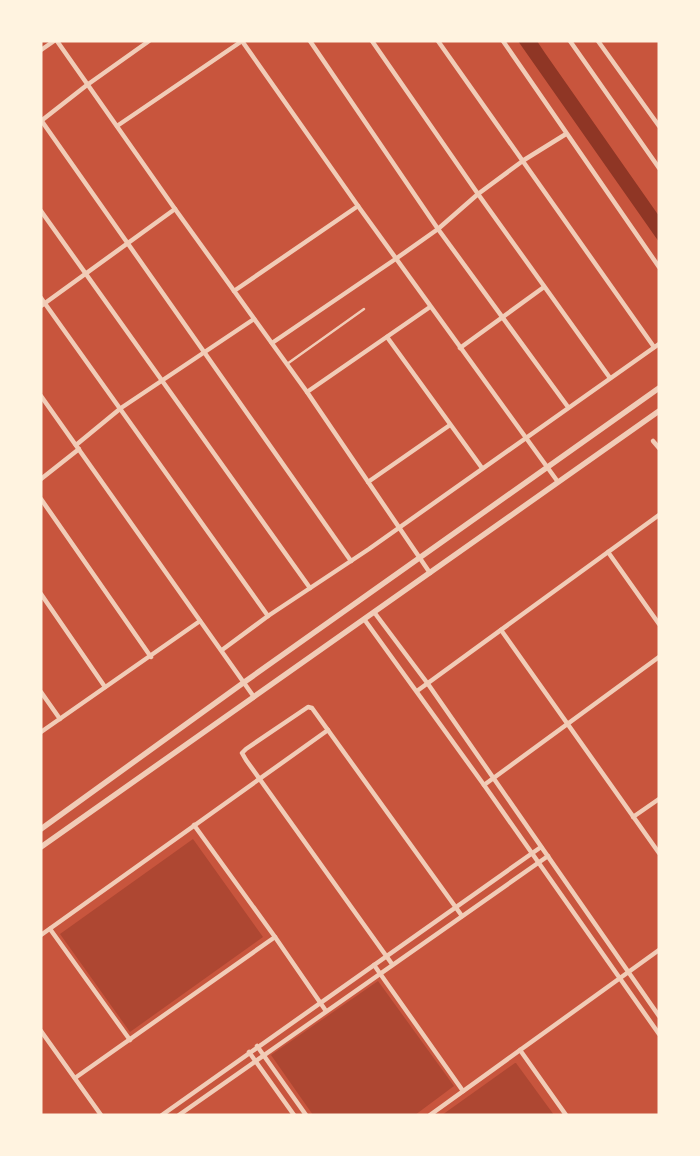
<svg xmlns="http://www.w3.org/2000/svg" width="700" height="1156" viewBox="0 0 700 1156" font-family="Karla,sans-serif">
	<rect width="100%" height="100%" fill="#c8553d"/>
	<g fill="#ae4732">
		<polygon points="193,839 263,937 130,1032 60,934"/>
		<polygon points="378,981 454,1086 415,1115 313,1115 271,1055"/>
		<polygon points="516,1063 554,1115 442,1115 515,1063"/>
	</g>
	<polygon fill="#8f3625" points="518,41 537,41 545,53 659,216 659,242"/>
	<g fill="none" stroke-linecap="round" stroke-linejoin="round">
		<polyline stroke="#f1ccb7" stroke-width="2.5" points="287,364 364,309"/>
		<g stroke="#f1ccb7" stroke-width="4.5">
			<polyline points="57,41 175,209 307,392 430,573"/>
			<polyline points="242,41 358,206 558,482"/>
			<polyline points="310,41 438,229 568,407"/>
			<polyline points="372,41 478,194 610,378"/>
			<polyline points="438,41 654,347"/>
			<polyline points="503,41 659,267"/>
			<polyline points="570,41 659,168"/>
			<polyline points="598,41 659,126"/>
			<polyline points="41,50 54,41"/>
			<polyline points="41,120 351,561"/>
			<polyline points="41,121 87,85 149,41"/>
			<polyline points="117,126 242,41"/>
			<polyline points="41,211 310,588"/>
			<polyline points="234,291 358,206"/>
			<polyline points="41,298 268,616"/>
			<polyline points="41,306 175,209"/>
			<polyline points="387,337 482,468"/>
			<polyline points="272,343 397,258 438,229 478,194 524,160 566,134"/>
			<polyline points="460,348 544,287"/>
			<polyline points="307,392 430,307"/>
			<polyline points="41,396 254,697"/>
			<polyline points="653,441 659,448"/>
			<polyline points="76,445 121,408 254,319"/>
			<polyline points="41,479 79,449"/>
			<polyline points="368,482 450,425"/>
			<polyline points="41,499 151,657"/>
			<polyline points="608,552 659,624"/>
			<polyline points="41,594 105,687"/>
			<polyline points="374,612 428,684 659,1016"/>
			<polyline points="364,619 484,785 659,1034"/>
			<polyline points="501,630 659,853"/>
			<polyline points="222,650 268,616 369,549 659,344"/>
			<polyline points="417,691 659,515"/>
			<polyline points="41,692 60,719"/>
			<polyline points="41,732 200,621"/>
			<polyline points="484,785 659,657"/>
			<polyline points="633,817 659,799"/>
			<polyline points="50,929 130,1040"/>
			<polyline points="41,935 328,730"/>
			<polyline points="275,937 326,1011"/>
			<polyline points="392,964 246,760 242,753 246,749 308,707 312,708 462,916"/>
			<polyline points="374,965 463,1091"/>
			<polyline points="41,1031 101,1115"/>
			<polyline points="257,1046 306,1115"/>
			<polyline points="520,1050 566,1115"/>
			<polyline points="249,1052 294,1115"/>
			<polyline points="75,1078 275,937 194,825"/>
			<polyline points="162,1115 541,847"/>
			<polyline points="179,1115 548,856"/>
			<polyline points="430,1115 659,950"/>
		</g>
		<g stroke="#f1ccb7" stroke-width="5.5">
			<polyline points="41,829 243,683 659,388"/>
			<polyline points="41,847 659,411"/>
		</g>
	</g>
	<rect width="700" height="1156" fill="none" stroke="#fff3e0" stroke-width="85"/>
</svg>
